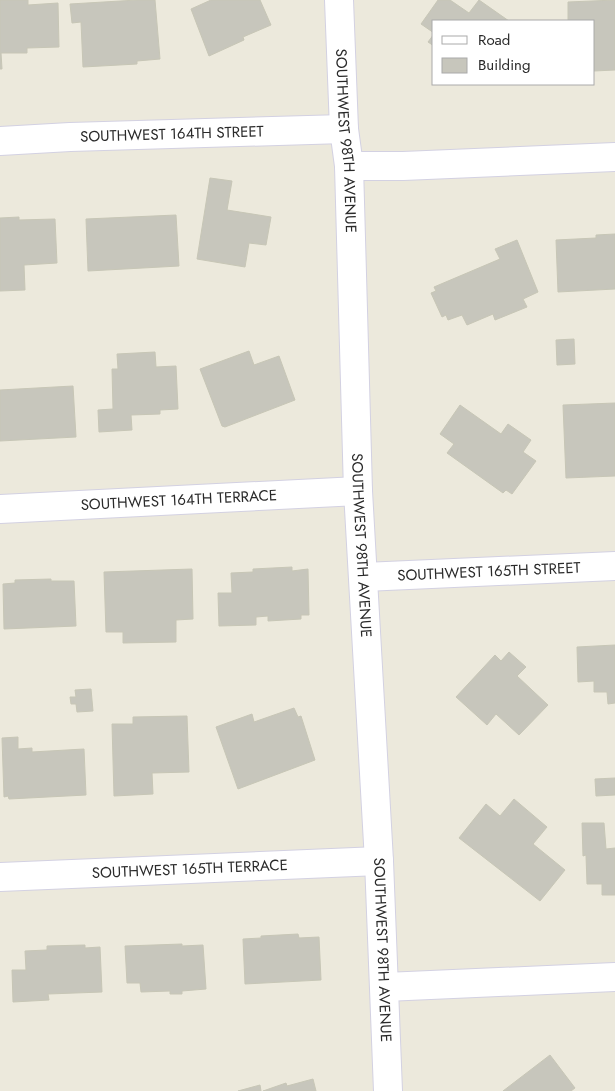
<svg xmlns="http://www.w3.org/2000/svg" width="615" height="1091" viewBox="0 0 615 1091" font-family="Jost,sans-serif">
	<rect width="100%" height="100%" fill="#ece9dc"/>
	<g fill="#c7c6bc" stroke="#c7c6b6">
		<polygon points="0,0 28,0 28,5 58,3 59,47 27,48 27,53 1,53 2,69 0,69"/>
		<polygon points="137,0 155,0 160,59 137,61 137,64 83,67 81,22 72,23 70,4"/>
		<polygon points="211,0 260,0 271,25 243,37 244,40 209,56 191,9"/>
		<polygon points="438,0 450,0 469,13 479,0 509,21 434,21 434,33 421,24"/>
		<polygon points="615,0 615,70 594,71 594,21 568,21 568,2"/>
		<polygon points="434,34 434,46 428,42"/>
		<polygon points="210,178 232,181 227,210 271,217 266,245 249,243 245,267 197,259"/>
		<polygon points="176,215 179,266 88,271 86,219"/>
		<polygon points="19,217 19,220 55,219 57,263 24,265 25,290 0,291 0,218"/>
		<polygon points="615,234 615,289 558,292 556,240 596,238 596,235"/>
		<polygon points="517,240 538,292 523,299 527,307 495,320 493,314 467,325 462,315 448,320 446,315 442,317 431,293 436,291 434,287 500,259 495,249"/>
		<polygon points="574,339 575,364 557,365 556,340"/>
		<polygon points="249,351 254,365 279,356 295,400 225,427 222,426 200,369"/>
		<polygon points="155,352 156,367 176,366 178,409 160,410 160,414 131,415 132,430 99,432 98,410 113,409 112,369 118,369 117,354"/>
		<polygon points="73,386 76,437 0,441 0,390"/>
		<polygon points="615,403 615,476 566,478 563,405"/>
		<polygon points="460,405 501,434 508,424 531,440 523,452 536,461 512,494 506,490 503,493 447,453 454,444 440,434"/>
		<polygon points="292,567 292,571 308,569 309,615 301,615 301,619 268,621 268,616 256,617 256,625 219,626 218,593 232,593 231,573 253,572 253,569"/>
		<polygon points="192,569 193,619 176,620 176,642 123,643 123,632 106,632 104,572"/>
		<polygon points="51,579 51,581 74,581 76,626 4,629 3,584 15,583 15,580"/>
		<polygon points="615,645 615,703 608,704 607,692 594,692 594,681 578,682 577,647"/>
		<polygon points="509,652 526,667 517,676 548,705 519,735 496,714 487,725 456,697 495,655 501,661"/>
		<polygon points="91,689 93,711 77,712 76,704 71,704 70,697 76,697 75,690"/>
		<polygon points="294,708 298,717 301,716 315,760 238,789 216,727 252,714 254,722"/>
		<polygon points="187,716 189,772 152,773 153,794 114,796 112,724 133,724 133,717"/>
		<polygon points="18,737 18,749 32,748 32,752 84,749 86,795 9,799 8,796 4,797 2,738"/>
		<polygon points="615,778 615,795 596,796 595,779"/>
		<polygon points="514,799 547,827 533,844 565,870 540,901 459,838 486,804 500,816"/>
		<polygon points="582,823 604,823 606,849 615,848 615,895 602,895 602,884 587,884 586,855 583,856"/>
		<polygon points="298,934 299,938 319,937 321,980 245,984 243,939 261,938 261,936"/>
		<polygon points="182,944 182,946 203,945 206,989 182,991 182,994 170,994 170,991 141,992 140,983 127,983 125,946"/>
		<polygon points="85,945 85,948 100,947 102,992 48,994 49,1000 13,1002 12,970 26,970 25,951 47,950 47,946"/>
		<polygon points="550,1055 575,1088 571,1091 503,1091"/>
		<polygon points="313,1079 316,1091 263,1091 286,1083 287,1086"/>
		<polygon points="260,1085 261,1091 238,1091"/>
	</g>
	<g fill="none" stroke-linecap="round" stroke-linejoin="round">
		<defs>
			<g id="minor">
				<path id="s1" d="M339,0L344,129L349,166L358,491L379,861L388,1091"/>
				<path id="s2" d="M0,141L70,137L344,129"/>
				<polyline points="349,166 403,166 615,157"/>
				<path id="s3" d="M0,509L358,491"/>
				<path id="s4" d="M364,577L615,566"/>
				<path id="s5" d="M0,877L379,861"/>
				<polyline points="385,987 615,977"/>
			</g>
		</defs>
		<use href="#minor" stroke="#d3d1e2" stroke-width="30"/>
		<use href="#minor" stroke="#fff" stroke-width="28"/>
	</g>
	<g text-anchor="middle" stroke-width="4.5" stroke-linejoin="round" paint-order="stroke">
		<g font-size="15" fill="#2a2a2a" stroke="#fff">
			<text dy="5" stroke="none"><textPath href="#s2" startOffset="172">SOUTHWEST 164TH STREET</textPath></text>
			<text dy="5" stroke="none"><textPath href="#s1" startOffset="141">SOUTHWEST 98TH AVENUE</textPath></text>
			<text dy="5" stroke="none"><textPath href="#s3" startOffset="179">SOUTHWEST 164TH TERRACE</textPath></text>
			<text dy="5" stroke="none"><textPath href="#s1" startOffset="546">SOUTHWEST 98TH AVENUE</textPath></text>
			<text dy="5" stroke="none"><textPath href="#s4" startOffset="125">SOUTHWEST 165TH STREET</textPath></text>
			<text dy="5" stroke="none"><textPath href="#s5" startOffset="190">SOUTHWEST 165TH TERRACE</textPath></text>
			<text dy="5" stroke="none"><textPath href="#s1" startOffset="951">SOUTHWEST 98TH AVENUE</textPath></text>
		</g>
	</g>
	<rect x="432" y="20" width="162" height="65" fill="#ffffff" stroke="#aaaaaa"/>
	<rect x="442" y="36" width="25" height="8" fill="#ffffff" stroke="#aaaaaa"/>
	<text x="478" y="45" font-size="15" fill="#2a2a2a">Road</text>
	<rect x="442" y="58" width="25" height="15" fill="#c7c6bc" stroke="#aaaaaa"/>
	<text x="478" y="70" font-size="15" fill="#2a2a2a">Building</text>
</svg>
